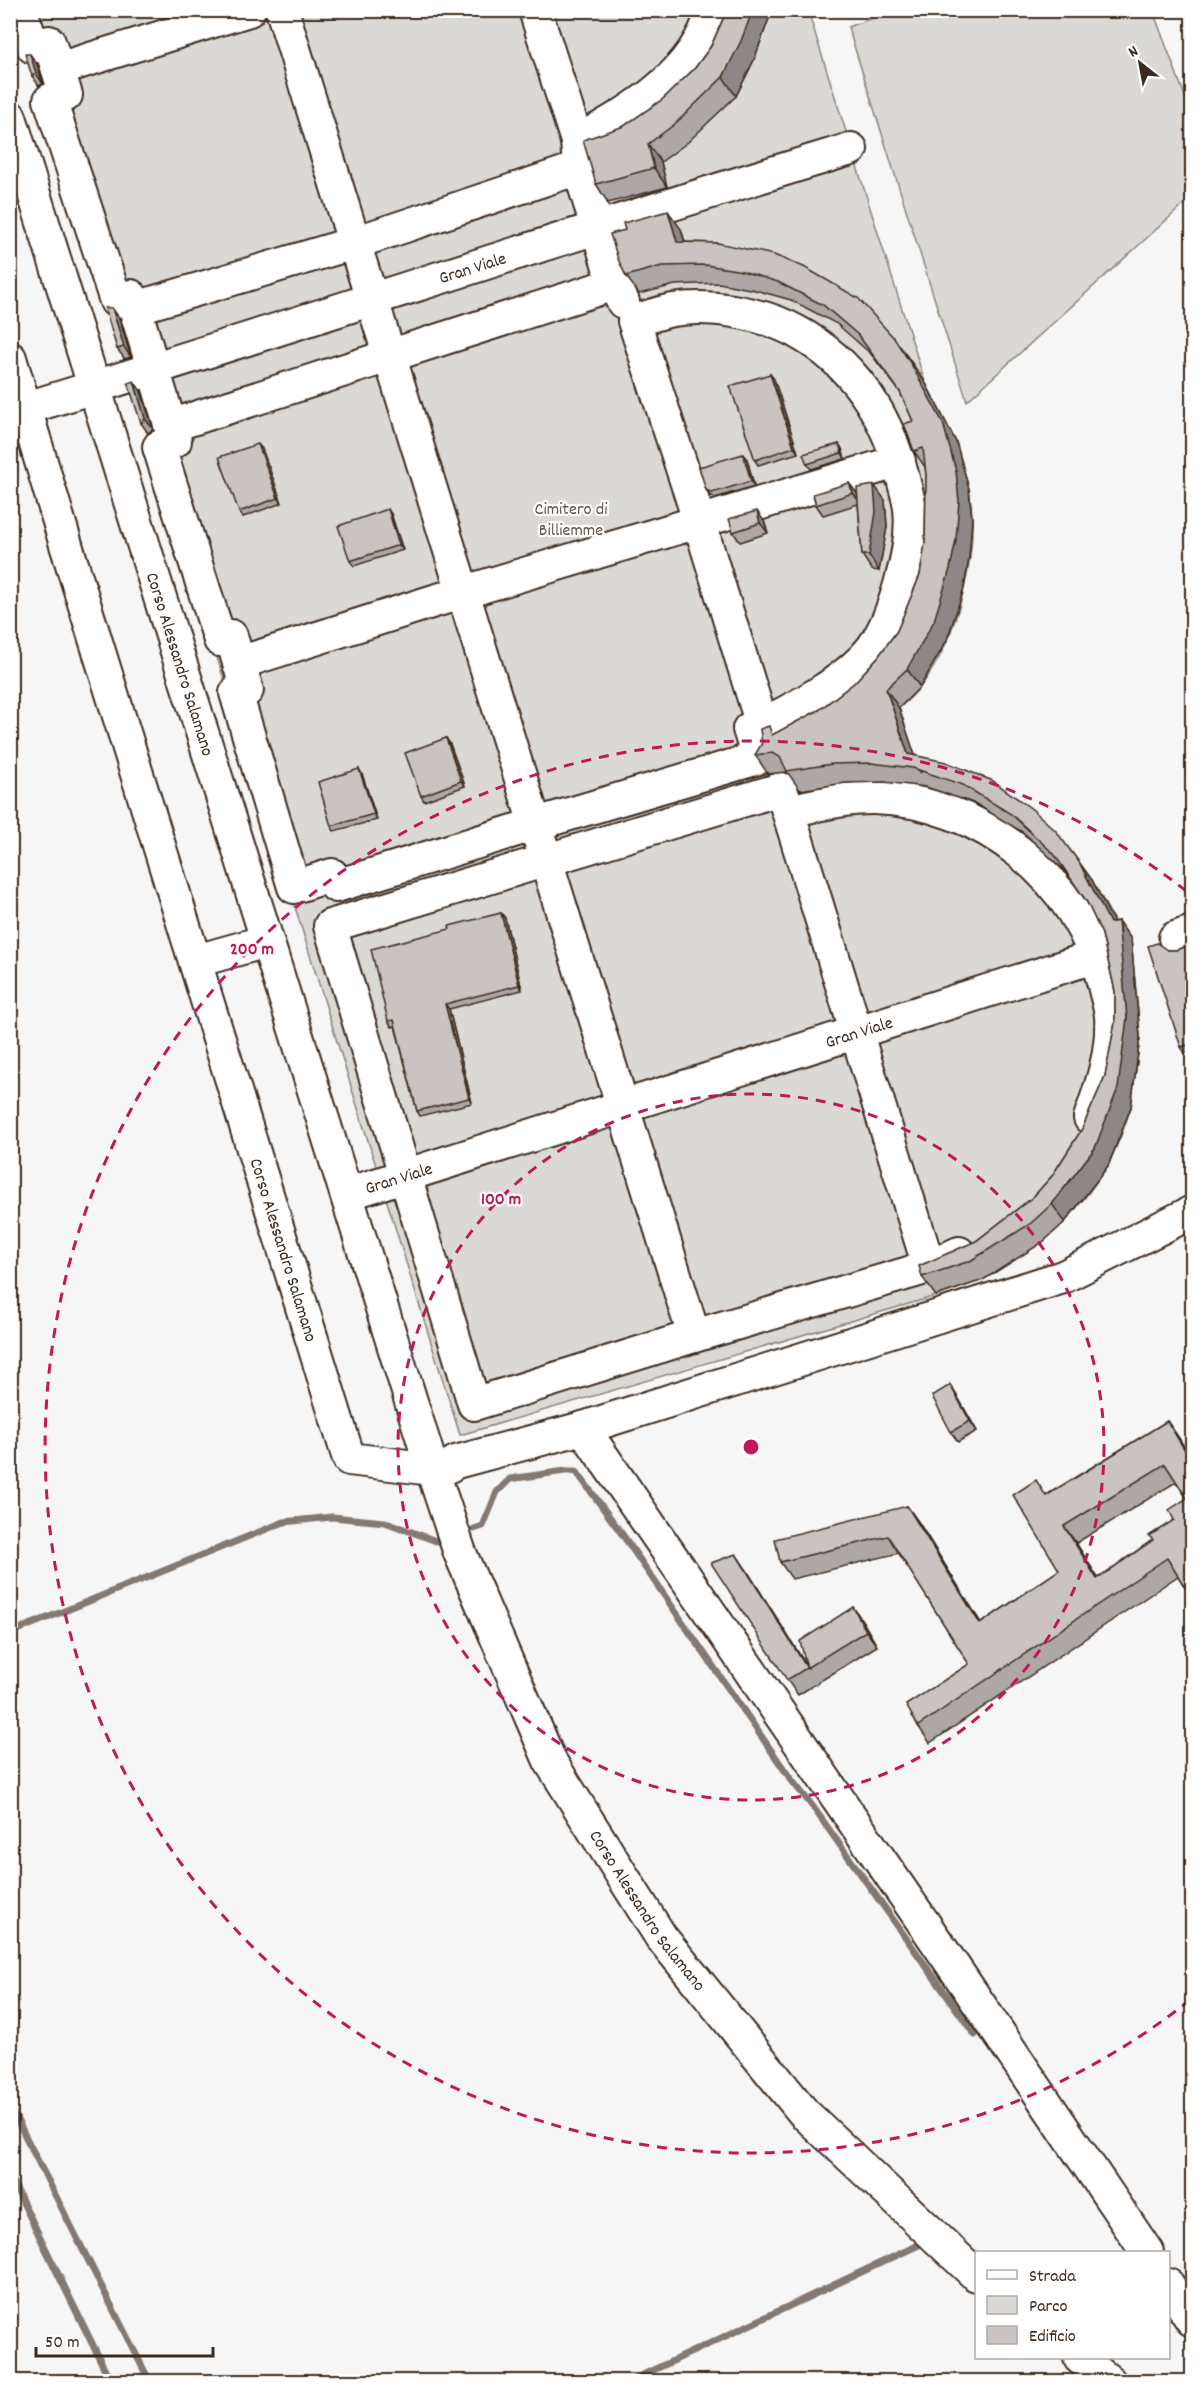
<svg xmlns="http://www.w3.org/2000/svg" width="1203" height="2392" viewBox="0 0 1203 2392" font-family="Dekko,sans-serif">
	<rect width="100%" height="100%" fill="#f7f6f6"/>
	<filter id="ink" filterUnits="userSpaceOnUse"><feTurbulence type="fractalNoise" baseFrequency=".0167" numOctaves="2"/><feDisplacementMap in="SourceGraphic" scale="12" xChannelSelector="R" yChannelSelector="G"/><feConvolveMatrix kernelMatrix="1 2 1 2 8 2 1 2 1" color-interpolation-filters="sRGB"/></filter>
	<g filter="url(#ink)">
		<g fill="#dbd9d6" stroke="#8b827a" stroke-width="1.5">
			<polygon points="894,10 1153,11 1192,115 1192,197 967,401 848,27"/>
			<path d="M15,11H808L925,382C942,416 959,449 968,487C982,546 958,638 921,686C914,695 906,702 898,709L921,773L1069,849L1092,880L1115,922L1138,1009L1140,1037L1131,1107L1121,1136L1108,1166L1087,1195L1065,1222L1043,1242L983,1280L936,1296L460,1435Z"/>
		</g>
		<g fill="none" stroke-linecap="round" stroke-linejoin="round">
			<g stroke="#847972" stroke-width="7">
				<polyline points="474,1529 483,1526 497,1492 510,1479 565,1471 576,1471 622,1534 790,1778 813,1807 975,2035"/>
				<polyline points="10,1633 284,1522 332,1517 385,1522 436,1541"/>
				<polyline points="10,2106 150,2382"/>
				<polyline points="10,2176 111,2382"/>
				<polyline points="628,2382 925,2242"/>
			</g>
			<defs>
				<g id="minor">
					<polyline points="21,10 33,47 49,42 66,95 50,100 116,301 131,296 135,308 175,441 159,447 220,640 231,636 247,690 236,693 294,887 332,875 336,886 536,824 758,758 749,729 762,725"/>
					<polyline points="282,10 694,1336"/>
					<polyline points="535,10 577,141 579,168 597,227 614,284 623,302"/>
					<polyline points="58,69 249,10"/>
					<path id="s1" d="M10,117L434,1475L460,1553L550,1761L661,1937L804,2113L976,2275"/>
					<path d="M577,141C632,112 694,75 713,10"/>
					<polyline points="135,308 354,243 579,168"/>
					<path id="s2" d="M10,358L67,548L349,1459L432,1469"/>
					<path id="s3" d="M10,410L26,408C302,324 575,232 851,149"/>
					<polyline points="170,426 614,284"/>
					<path d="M696,511L634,321C646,318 660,312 673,310C711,304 763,313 797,332C855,364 887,415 903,478C905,488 909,499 910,509C913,534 907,561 900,585C894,606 886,629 873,647C849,679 797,707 762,725L702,531"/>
					<polyline points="709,519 899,461"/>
					<polyline points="239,663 431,602 688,525"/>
					<polyline points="788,811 781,789 330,926 474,1404 694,1336 929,1267 959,1253"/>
					<polyline points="1175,938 1192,932"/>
					<polyline points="196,961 267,941"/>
					<path id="s4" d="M347,1194L1097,956"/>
					<path d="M929,1267L788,811C816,805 844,798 873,798C982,800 1080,880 1104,985C1106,995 1110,1006 1111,1016C1113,1051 1102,1085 1090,1118"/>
					<polyline points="583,1428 958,1973 1147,2252"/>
					<polyline points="434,1475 456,1462 583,1428 1063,1277 1192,1212"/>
					<polyline points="1168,2285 1192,2320"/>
					<polyline points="1080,2358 1110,2382"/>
				</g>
			</defs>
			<use href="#minor" stroke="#3b2a1e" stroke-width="36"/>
			<use href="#minor" stroke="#fff" stroke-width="32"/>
		</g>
		<g fill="#ada8a6" stroke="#3b2a1e" stroke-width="1.5" fill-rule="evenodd">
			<polygon points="727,10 772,10 754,60 736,96 688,142 661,162 667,187 608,203 596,184 624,126 663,99 695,68 711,46"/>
			<polygon points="37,64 43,84 39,86 32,76"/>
			<polygon points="681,229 685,242 718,243 894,338 925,382 956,442 969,489 972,519 969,558 964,588 947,640 920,687 899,708 915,756 993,781 1092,880 1113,922 1118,921 1131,939 1140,1037 1131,1107 1108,1166 1065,1222 1043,1242 983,1280 936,1296 922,1277 976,1241 1033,1197 1052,1176 1082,1129 1105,1076 1115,1023 1115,991 1102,934 1087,902 1067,873 1024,833 976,804 926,787 884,782 845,783 800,790 788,773 786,772 768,774 755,755 774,734 819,710 854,683 878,657 897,631 920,575 925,543 926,475 925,467 914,451 913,421 900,392 871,354 837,324 791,300 755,290 719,283 675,285 639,294 626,276"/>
			<polygon points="112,308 119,318 131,357 125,359 117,349"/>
			<polygon points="770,374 774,379 798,453 758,465 755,460"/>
			<polygon points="141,391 153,429 148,433 141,423"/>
			<polygon points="839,444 842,449 845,459 811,469 807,464"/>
			<polygon points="262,449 282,503 243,517 239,512"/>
			<polygon points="747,459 754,486 715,498 710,495 706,490"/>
			<polygon points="857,493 885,500 887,527 879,571 872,570 862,555 858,504 823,515 816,505 813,494"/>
			<polygon points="391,514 403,550 354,566 350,561"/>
			<polygon points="764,521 768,533 740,542 733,532"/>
			<polygon points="446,738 450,744 465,786 424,801 421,796"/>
			<polygon points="359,769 362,774 377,820 334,831 331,826"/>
			<polygon points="501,913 505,918 522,990 449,1009 472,1103 420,1116 417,1111 395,1026 392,1027 388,1021 450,929"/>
			<polygon points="1192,943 1192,1051 1185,1053 1181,1047 1167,950 1177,950"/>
			<polygon points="950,1385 957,1396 977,1431 958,1442 951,1432"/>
			<path d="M1167,1421L1192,1459V1598L1178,1576L930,1743L918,1726L969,1664L899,1553L792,1579L780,1562L907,1506L919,1523L981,1623L1059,1570L1046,1495ZM1176,1482L1187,1498L1174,1520L1152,1540L1098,1578L1076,1543Z"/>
			<polygon points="746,1569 806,1665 853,1607 863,1622 877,1646 798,1695 787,1680"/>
		</g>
		<g fill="#8d8887" stroke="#3b2a1e" stroke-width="1.5">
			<polygon points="753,10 772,10 754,60 736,96 723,77"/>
			<polygon points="30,54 37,64 43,84 36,73"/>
			<polygon points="648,144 661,162 667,187 654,168"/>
			<polygon points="668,211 681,229 690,261 677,242"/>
			<polygon points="112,308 119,318 131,357 124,347"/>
			<polygon points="894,338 925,382 956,442 969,489 972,519 969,558 964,588 947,640 920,687 907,669 956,471"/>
			<polygon points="770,374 774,379 798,453 794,447"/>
			<polygon points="134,381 141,391 153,429 145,419"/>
			<polygon points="258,444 262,449 282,503 278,498"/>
			<polygon points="839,444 842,449 845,459 842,453"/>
			<polygon points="743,454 747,459 754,486 751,481"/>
			<polygon points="849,483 857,493 860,503 853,493"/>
			<polygon points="874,485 885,500 887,527 879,571 869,555"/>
			<polygon points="388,509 391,514 403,550 399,545"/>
			<polygon points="757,511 764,521 768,533 760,523"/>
			<polygon points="886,689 899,708 921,773 908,754"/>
			<polygon points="446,738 450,744 465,786 461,781"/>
			<polygon points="359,769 362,774 377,820 374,814"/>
			<polygon points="1079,862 1092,880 1120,935 1118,921 1131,939 1140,1037 1131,1107 1108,1166 1065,1222 1052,1204 1095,1148 1127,1018 1110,923"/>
			<polygon points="501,913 505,918 522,990 519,985"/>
			<polygon points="445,1004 449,1009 472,1103 469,1098"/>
			<polygon points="950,1385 957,1396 977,1431 970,1421"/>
			<polygon points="1167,1421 1179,1438 1192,1460 1192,1462"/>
			<polygon points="907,1506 919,1523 992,1641 980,1624"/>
			<polygon points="1064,1526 1076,1543 1109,1596 1097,1579"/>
			<polygon points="736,1554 746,1569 808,1668 807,1668"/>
			<polygon points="853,1607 863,1622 877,1646 866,1631"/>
		</g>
		<g fill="#c9c3c1" stroke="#3b2a1e" stroke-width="1.5" fill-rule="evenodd">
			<polygon points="727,10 753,10 741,41 723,77 675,124 648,144 654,168 596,184 583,140 624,126 663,99 695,68 711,46"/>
			<polygon points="25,54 30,54 36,73 32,76"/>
			<polygon points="668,211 677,242 718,243 774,255 804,267 858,298 894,338 911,364 943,423 956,471 959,501 956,540 950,569 934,621 907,669 886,689 908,754 946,762 993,781 1032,809 1056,831 1079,862 1110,923 1118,921 1127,1018 1118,1088 1095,1148 1052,1204 1030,1224 970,1261 922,1277 919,1266 976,1241 1033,1197 1052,1176 1082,1129 1105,1076 1115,1023 1115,991 1102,934 1087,902 1054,854 1011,814 963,785 913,768 871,763 832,764 787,771 780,757 772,753 755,755 762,743 760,729 769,726 772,735 819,710 854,683 878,657 897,631 920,575 925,543 926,475 923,448 914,451 904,424 913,421 900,392 885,371 858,335 823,305 778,282 742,271 706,265 662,266 626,276 618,259 610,234 625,230 623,223"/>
			<polygon points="105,308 112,308 124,347 117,349"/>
			<polygon points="770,374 794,447 755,460 730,386"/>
			<polygon points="134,381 145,419 141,423 128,383"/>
			<polygon points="258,444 278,498 239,512 219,457"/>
			<polygon points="839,444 842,453 807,464 803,454"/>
			<polygon points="743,454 751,481 712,493 706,490 699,467"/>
			<polygon points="849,483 853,493 816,505 813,494"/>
			<polygon points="874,485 876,512 869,555 862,555 857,488"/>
			<polygon points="388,509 399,545 350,561 338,526"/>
			<polygon points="757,511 760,523 733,532 729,519"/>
			<polygon points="446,738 461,781 421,796 405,753"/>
			<polygon points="359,769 374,814 331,826 318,782"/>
			<polygon points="501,913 519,985 445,1004 469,1098 417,1111 394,1020 388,1021 371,949 450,929 449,926"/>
			<polygon points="1157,943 1167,950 1177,950 1192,943 1192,1044 1181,1047 1148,946"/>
			<polygon points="950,1385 970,1421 951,1432 932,1396"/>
			<path d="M1167,1421L1191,1460L1192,1459V1584L1186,1589L1167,1558L918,1726L906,1705L969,1664L888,1536L780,1562L775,1539L907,1506L980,1624L1059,1570L1013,1495L1036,1480L1046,1496ZM1165,1464L1187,1498L1169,1510L1174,1520L1149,1536L1153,1540L1097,1579L1064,1526Z"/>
			<polygon points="736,1554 807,1668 800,1641 853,1607 866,1631 787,1680 711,1563"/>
		</g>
	</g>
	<g fill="none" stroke="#c2185b" stroke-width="3" stroke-dasharray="10 8">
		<circle cx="751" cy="1447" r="353"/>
		<path d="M1190 2000A706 706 0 1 1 1190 894"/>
	</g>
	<g text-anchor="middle" stroke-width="4.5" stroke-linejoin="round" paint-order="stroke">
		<g font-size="18" fill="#3b2a1e" stroke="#fff">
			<text dy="6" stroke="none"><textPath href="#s3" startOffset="484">Gran Viale</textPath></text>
			<text dy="6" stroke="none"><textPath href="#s1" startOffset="573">Corso Alessandro Salamano</textPath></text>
			<text dy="6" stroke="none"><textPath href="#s4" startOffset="537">Gran Viale</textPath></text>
			<text dy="6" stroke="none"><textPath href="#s4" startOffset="54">Gran Viale</textPath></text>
			<text dy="6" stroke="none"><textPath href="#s2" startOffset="933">Corso Alessandro Salamano</textPath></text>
			<text dy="6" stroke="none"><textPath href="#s1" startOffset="1910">Corso Alessandro Salamano</textPath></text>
		</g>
		<g font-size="18" fill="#63564c" stroke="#fff">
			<text x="571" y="514">Cimitero di<tspan x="571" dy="21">Billiemme</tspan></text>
		</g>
	</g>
	<circle cx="751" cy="1447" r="9" fill="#c2185b" stroke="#fff" stroke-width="3"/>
	<g font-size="18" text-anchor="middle" font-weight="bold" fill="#c2185b" stroke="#fff" stroke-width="4.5" stroke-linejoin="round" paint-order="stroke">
		<text x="252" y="954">200 m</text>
		<text x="501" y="1204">100 m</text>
	</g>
	<rect width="1203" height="2392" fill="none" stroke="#fff" stroke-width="36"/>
	<rect x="18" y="18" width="1167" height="2356" fill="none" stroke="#3b2a1e" stroke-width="2" filter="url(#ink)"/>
	<rect x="975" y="2251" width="195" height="108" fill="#ffffff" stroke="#b1aaa5" stroke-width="1.5"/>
	<rect x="987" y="2270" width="30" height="9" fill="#ffffff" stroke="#b1aaa5" stroke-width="1.5"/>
	<text x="1029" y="2281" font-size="18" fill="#3b2a1e">Strada</text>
	<rect x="987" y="2296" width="30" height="18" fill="#dbd9d6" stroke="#b1aaa5" stroke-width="1.5"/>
	<text x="1029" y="2311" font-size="18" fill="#3b2a1e">Parco</text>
	<rect x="987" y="2326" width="30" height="18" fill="#c9c3c1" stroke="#b1aaa5" stroke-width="1.5"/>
	<text x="1029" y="2341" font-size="18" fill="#3b2a1e">Edificio</text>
	<g transform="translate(1140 63) rotate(329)" stroke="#ffffff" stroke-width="4.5" paint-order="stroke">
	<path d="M0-4.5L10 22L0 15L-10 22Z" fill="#3b2a1e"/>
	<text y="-9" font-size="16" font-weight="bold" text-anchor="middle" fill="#3b2a1e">N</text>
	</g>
	<path d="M36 2347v9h177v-9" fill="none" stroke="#3b2a1e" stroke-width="3"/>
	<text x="45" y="2347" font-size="18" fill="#3b2a1e" stroke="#ffffff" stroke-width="4.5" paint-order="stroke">50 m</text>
</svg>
